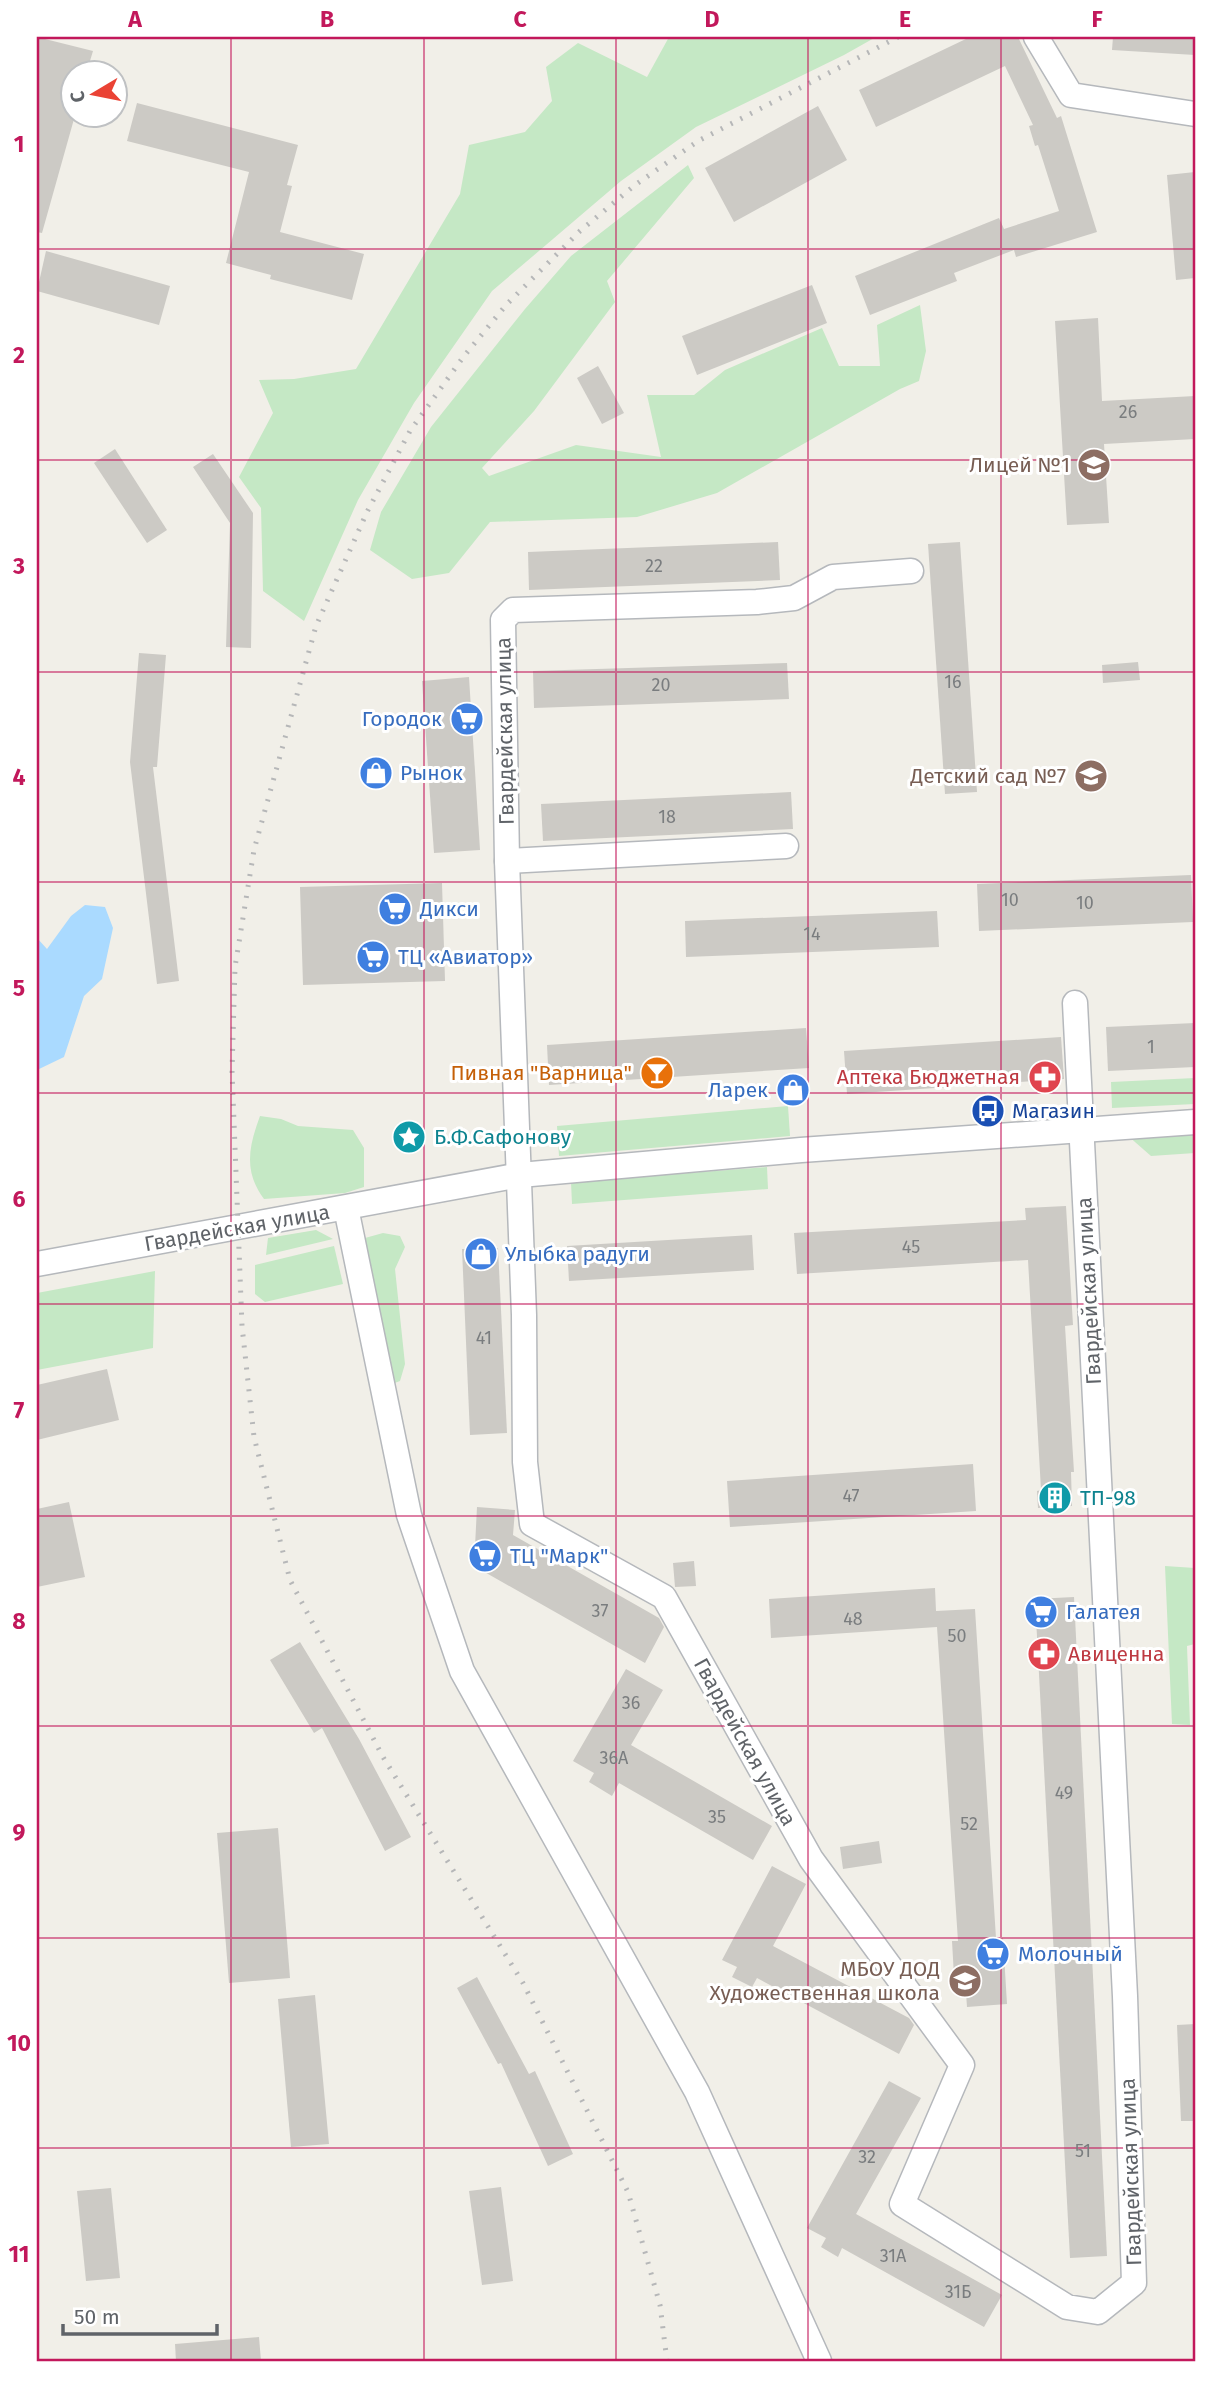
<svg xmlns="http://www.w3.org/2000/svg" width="1232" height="2398" viewBox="0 0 1232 2398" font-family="'Fira Sans',sans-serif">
	<rect width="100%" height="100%" fill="#f1efe8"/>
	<g fill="#c5e8c5">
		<polygon points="669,37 876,37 844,55 696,127 621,181 492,291 414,403 358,500 304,621 263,591 261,508 239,477 273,413 259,380 294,379 356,369 460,194 469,145 525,132 552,101 546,67 578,43 647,77"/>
		<polygon points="688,165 694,178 607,281 615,302 534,411 482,468 489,476 576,445 661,457 647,395 694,395 725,370 822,328 839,366 880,366 877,325 920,305 926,351 919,381 900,389 717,493 637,517 490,522 449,573 412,579 370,550 381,512 431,427 525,309 571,256"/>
		<polygon points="1195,1078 1195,1104 1112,1108 1111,1082"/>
		<polygon points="788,1106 790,1136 559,1156 557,1126"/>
		<path d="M260,1116L281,1119L298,1126L353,1130L364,1148V1187L345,1193L264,1199C243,1171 249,1146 260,1116Z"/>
		<polygon points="1195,1130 1195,1153 1151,1156 1127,1135"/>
		<polygon points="767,1167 768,1189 572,1204 571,1182"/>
		<polygon points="316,1230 333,1239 266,1255 268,1238"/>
		<polygon points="383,1233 400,1236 405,1247 395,1269 405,1364 400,1381 392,1384 365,1238"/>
		<polygon points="334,1246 343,1284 265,1302 255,1294 255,1265"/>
		<polygon points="155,1271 153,1348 37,1370 37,1293"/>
		<polygon points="1165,1566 1195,1568 1195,1644 1187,1646 1190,1725 1172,1724"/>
	</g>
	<polygon fill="#aadaff" points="85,905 105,907 113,928 102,979 84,996 64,1057 37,1070 37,938 47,949 71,916"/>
	<g fill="#cccac5">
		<polygon points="37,37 93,51 86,74 74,74 74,119 42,233 37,232"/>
		<polygon points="970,37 1018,37 1057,118 1061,116 1097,232 1016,257 1014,250 954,273 957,281 870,315 855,276 999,218 1004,229 1059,211 1038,145 1035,146 1029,126 1033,125 1005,66 876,127 859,90"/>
		<polygon points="1113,37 1195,37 1195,55 1112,50"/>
		<polygon points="137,103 298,145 287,185 292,186 280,232 364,254 352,300 270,279 271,275 226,263 249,172 127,141"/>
		<polygon points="818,106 847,160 734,222 705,168"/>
		<polygon points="1195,172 1195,278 1176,280 1167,175"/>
		<polygon points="46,251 170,286 159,325 37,291"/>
		<polygon points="812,285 827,323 697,375 682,336"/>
		<polygon points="1098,318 1102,401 1195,396 1195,439 1104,444 1109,523 1067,525 1055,321"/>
		<polygon points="598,366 624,413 602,424 577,378"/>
		<polygon points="115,449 167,530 147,543 94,463"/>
		<polygon points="213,454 253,513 251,648 226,647 230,523 193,467"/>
		<polygon points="778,542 780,580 529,590 528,552"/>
		<polygon points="960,542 977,792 945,794 928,544"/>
		<polygon points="139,653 166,655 157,767 153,767 179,981 157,984 130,762"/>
		<polygon points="1138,662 1140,680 1103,683 1102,665"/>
		<polygon points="787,663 789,699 534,708 533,671"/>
		<polygon points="469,677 480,850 434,853 422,681"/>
		<polygon points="791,792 793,829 543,841 541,804"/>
		<polygon points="1191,875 1193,922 979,931 977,884"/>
		<polygon points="442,883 445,981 303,985 300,887"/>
		<polygon points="937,911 939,947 686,957 685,921"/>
		<polygon points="1195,1023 1195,1067 1108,1071 1106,1027"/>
		<polygon points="806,1028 809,1068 549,1085 547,1045"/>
		<polygon points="1061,1037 1064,1079 847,1094 844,1051"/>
		<polygon points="1066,1206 1073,1325 1065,1326 1074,1472 1071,1472 1072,1506 1038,1508 1037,1491 1041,1490 1028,1260 797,1274 794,1233 1026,1220 1025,1208"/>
		<polygon points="752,1235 754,1270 569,1281 567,1246"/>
		<polygon points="498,1248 507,1433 470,1435 462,1249"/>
		<polygon points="107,1369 119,1420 37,1440 37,1385"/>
		<polygon points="973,1464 976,1511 730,1527 727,1481"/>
		<polygon points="69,1502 85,1577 37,1587 37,1509"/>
		<polygon points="477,1507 515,1510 513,1535 659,1618 664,1627 645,1663 474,1566"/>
		<polygon points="694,1561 696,1586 675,1587 673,1563"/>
		<polygon points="935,1588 936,1611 975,1609 996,1938 1003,1938 1007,2004 967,2007 966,1993 955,1994 952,1941 958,1941 937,1627 771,1638 769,1599"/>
		<polygon points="1074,1597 1107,2256 1070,2258 1035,1599"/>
		<polygon points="300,1642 359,1739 411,1837 385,1851 322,1728 314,1733 270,1660"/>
		<polygon points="626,1669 663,1690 631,1745 772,1826 753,1860 619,1783 612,1796 589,1782 594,1773 573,1761"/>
		<polygon points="278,1828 290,1978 229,1983 217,1833"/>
		<polygon points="879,1841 882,1863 843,1869 840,1847"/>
		<polygon points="772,1866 806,1884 773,1946 909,2018 914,2025 899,2054 757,1978 752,1987 732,1977 737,1967 722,1960"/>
		<polygon points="477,1977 529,2074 535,2071 573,2154 548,2166 501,2063 498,2064 457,1988"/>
		<polygon points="315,1995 329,2144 291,2147 278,1999"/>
		<polygon points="1195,2024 1195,2121 1181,2121 1177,2025"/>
		<polygon points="889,2081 921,2098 856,2214 1002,2295 984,2327 842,2248 838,2257 821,2247 826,2238 807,2228"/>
		<polygon points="501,2187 513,2281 482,2285 469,2191"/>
		<polygon points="111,2188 120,2278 86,2281 77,2191"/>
		<polygon points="259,2337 261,2361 176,2361 175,2344"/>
	</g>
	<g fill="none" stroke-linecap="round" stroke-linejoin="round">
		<defs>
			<g id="minor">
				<polyline points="1036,37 1071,95 1195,114"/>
				<polyline points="911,571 833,577 794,598 757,602 513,610 503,620 507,861 524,1315 525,1462 532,1524 664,1597 811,1859 962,2065 902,2204 1067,2307 1098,2312 1134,2283 1125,1996 1075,1003"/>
				<polyline points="507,861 786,846"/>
				<polyline points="346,1208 409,1515 462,1671 697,2092 819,2361"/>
				<polyline points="37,1264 520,1175 801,1150 1195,1122"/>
			</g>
		</defs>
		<use href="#minor" stroke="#b5b8bc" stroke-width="27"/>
		<use href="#minor" stroke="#fff" stroke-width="24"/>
		<polyline stroke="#b6b7b8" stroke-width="5" stroke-dasharray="2 9" stroke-linecap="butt" points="667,2361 660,2305 628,2192 523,1983 383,1757 290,1580 254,1437 242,1326 232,1071 235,967 254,850 316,626 367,512 410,431 464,356 507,304 580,231 635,185 698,141 898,37"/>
	</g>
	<path fill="none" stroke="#c2185b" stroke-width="2" stroke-opacity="0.55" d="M231,37V2361M424,37V2361M616,37V2361M808,37V2361M1001,37V2361M37,249H1195M37,460H1195M37,672H1195M37,882H1195M37,1093H1195M37,1304H1195M37,1516H1195M37,1726H1195M37,1938H1195M37,2148H1195"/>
	<defs>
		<symbol id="school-disc" viewBox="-11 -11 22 22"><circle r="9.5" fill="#8d6e63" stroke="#fff"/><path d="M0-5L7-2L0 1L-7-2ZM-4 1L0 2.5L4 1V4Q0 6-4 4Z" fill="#fff"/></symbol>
		<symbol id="supermarket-disc" viewBox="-11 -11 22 22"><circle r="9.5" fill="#3f7fe0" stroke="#fff"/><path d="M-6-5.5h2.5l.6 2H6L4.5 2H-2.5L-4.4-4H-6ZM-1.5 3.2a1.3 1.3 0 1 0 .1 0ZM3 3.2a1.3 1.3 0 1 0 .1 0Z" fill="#fff"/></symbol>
		<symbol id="shop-disc" viewBox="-11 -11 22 22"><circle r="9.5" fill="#3f7fe0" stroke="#fff"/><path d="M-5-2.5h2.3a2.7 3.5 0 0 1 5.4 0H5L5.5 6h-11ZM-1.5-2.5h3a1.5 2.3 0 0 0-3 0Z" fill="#fff"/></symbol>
		<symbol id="bar-disc" viewBox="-11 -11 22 22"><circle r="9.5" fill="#e8710a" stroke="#fff"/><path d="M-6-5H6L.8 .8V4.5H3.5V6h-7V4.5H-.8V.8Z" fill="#fff"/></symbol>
		<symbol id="pharmacy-disc" viewBox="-11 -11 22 22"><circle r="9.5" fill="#e0444e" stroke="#fff"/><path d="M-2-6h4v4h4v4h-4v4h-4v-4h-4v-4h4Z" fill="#fff"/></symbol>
		<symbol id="bus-disc" viewBox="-11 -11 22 22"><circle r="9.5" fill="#1a4fb4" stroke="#fff"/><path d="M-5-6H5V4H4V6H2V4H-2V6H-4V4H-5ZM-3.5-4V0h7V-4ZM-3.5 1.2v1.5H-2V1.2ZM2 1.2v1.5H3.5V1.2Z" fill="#fff"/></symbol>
		<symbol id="sight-disc" viewBox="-11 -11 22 22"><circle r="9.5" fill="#0f9aa8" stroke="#fff"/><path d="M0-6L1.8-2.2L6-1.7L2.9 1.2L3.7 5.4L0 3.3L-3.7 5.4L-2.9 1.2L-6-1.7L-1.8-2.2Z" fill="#fff"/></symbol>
		<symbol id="building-disc" viewBox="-11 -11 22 22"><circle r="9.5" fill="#0f9aa8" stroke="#fff"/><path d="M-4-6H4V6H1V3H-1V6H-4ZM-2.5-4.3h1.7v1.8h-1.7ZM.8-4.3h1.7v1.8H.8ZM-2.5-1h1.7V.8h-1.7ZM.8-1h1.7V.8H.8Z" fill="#fff"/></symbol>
	</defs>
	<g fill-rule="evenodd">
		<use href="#school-disc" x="1075" y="446" width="38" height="38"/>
		<use href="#supermarket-disc" x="448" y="700" width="38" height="38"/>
		<use href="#shop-disc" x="357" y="754" width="38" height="38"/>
		<use href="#school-disc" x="1072" y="757" width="38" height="38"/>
		<use href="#supermarket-disc" x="376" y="890" width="38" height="38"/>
		<use href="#supermarket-disc" x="354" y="938" width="38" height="38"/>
		<use href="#bar-disc" x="638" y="1054" width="38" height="38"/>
		<use href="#pharmacy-disc" x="1026" y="1058" width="38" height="38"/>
		<use href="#shop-disc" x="774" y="1071" width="38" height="38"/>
		<use href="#bus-disc" x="969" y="1092" width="38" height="38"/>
		<use href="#sight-disc" x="390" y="1118" width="38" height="38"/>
		<use href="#shop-disc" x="462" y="1235" width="38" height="38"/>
		<use href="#building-disc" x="1036" y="1479" width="38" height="38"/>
		<use href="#supermarket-disc" x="466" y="1537" width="38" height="38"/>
		<use href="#supermarket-disc" x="1022" y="1593" width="38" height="38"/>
		<use href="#pharmacy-disc" x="1025" y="1635" width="38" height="38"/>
		<use href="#supermarket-disc" x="974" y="1935" width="38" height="38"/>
		<use href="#school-disc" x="946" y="1962" width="38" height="38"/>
	</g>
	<g text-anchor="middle" stroke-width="6" stroke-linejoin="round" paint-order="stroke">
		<g font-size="18" fill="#7a7d7f">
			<text x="1128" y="418">26</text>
			<text x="654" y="572">22</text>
			<text x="953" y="688">16</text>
			<text x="661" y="691">20</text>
			<text x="667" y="823">18</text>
			<text x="1010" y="906">10</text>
			<text x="1085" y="909">10</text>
			<text x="812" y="940">14</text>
			<text x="1151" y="1053">1</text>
			<text x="911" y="1253">45</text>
			<text x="484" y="1344">41</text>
			<text x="851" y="1502">47</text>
			<text x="600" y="1617">37</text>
			<text x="853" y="1625">48</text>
			<text x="957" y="1642">50</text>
			<text x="631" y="1709">36</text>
			<text x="614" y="1764">36А</text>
			<text x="1064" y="1799">49</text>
			<text x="717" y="1823">35</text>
			<text x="969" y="1830">52</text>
			<text x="1083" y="2157">51</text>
			<text x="867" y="2163">32</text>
			<text x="893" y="2262">31А</text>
			<text x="958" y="2298">31Б</text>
		</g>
		<g font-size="21" fill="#785e54" stroke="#fff" text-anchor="end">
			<text x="1070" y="472">Лицей №1</text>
			<text x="1066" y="783">Детский сад №7</text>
			<text x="940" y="1976">МБОУ ДОД<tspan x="940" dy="24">Художественная школа</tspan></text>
		</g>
		<g font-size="21" fill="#366cbe" stroke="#fff" text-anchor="start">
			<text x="442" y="726" text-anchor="end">Городок</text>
			<text x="400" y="780">Рынок</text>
			<text x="420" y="916">Дикси</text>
			<text x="398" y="964">ТЦ «Авиатор»</text>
			<text x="768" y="1097" text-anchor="end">Ларек</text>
			<text x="505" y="1261">Улыбка радуги</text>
			<text x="510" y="1563">ТЦ "Марк"</text>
			<text x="1066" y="1619">Галатея</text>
			<text x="1018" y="1961">Молочный</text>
		</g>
		<g font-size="21" fill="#5f6368" stroke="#fff">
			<text transform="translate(505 731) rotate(-91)" y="7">Гвардейская улица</text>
			<text transform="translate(237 1228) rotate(-10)" y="7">Гвардейская улица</text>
			<text transform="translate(1089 1291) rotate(-93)" y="7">Гвардейская улица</text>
			<text transform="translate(745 1742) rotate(61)" y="7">Гвардейская улица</text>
			<text transform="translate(1131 2172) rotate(-92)" y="7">Гвардейская улица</text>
		</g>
		<g font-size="21" fill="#c56008" stroke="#fff" text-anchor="end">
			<text x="632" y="1080">Пивная "Варница"</text>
		</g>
		<g font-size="21" fill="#be3a42" stroke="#fff" text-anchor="end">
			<text x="1020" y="1084">Аптека Бюджетная</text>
			<text x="1068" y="1661" text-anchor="start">Авиценна</text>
		</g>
		<g font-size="21" fill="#164399" stroke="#fff" text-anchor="start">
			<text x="1012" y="1118">Магазин</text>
		</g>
		<g font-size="21" fill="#0d838f" stroke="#fff" text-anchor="start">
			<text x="434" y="1144">Б.Ф.Сафонову</text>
			<text x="1080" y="1505">ТП-98</text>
		</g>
	</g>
	<rect width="1232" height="2398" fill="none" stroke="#ffffff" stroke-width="77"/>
	<g transform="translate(94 94) rotate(260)"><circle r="33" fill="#ffffff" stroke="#bfc1c3" stroke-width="2"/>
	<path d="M0-5L12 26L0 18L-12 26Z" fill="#ea4335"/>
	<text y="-10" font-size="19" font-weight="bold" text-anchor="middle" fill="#5f6368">С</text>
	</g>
	<path d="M63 2324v10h154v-10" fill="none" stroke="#5f6368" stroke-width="3.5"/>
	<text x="74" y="2324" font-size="21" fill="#5f6368" stroke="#ffffff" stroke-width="5" paint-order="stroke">50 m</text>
	<rect x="38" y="38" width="1156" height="2322" fill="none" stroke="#c2185b" stroke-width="2.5"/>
	<g font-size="23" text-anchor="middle" font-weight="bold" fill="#c2185b">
		<text x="135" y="27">A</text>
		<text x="327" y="27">B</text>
		<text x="520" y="27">C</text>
		<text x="712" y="27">D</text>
		<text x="905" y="27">E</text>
		<text x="1097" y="27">F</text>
		<text x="19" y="152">1</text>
		<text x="19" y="363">2</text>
		<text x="19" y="574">3</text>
		<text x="19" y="785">4</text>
		<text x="19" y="996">5</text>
		<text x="19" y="1207">6</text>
		<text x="19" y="1418">7</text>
		<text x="19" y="1629">8</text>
		<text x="19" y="1840">9</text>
		<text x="19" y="2051">10</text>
		<text x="19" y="2262">11</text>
	</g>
</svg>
